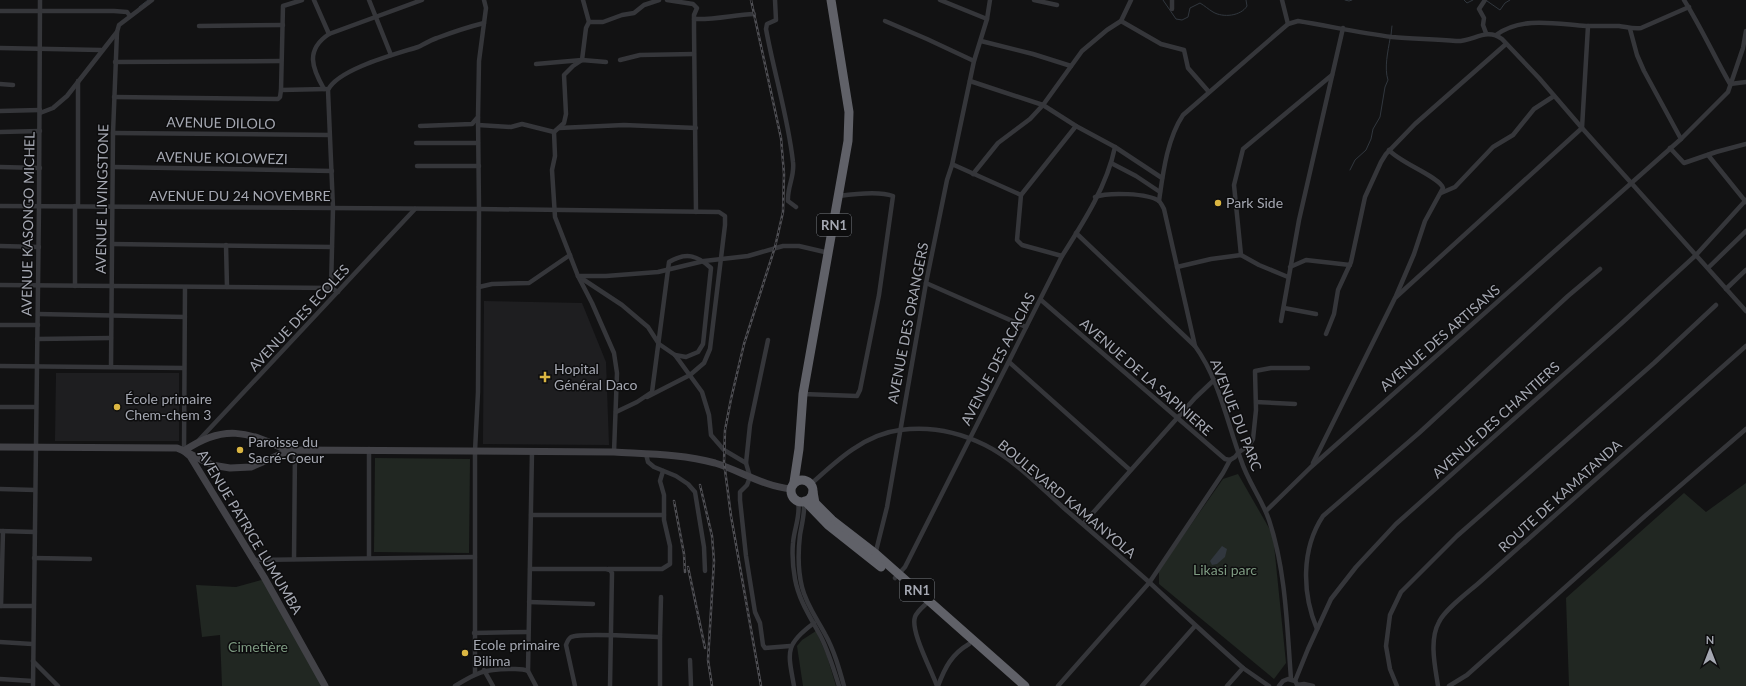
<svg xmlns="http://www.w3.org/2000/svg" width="1746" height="686" viewBox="0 0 1746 686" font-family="Lato,sans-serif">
	<rect width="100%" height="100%" fill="#121213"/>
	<g fill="#1e1e20">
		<polygon points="484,301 582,303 606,362 609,445 483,444"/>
		<polygon points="56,373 179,373 179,441 55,441"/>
	</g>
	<g fill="#212722">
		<polygon points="375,458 470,459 469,553 374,552"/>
		<polygon points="1238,474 1273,535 1286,663 1274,679 1159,584 1159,570 1223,479"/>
		<polygon points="1746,483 1746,686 1569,686 1566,598 1684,493 1706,512"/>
		<polygon points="265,579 322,686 222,686 220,635 202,637 196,585 236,587"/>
		<polygon points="816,631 827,656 836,686 803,686 797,646 802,640"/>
	</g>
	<polygon fill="#31373e" points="1222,546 1227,549 1225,557 1217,564 1212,565 1210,561"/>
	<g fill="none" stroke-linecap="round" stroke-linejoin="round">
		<g stroke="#31373e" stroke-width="1">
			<path d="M1163,0L1176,19L1182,20L1188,17L1190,8L1200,3C1205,6 1208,9 1213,12C1223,18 1241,16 1247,6L1246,0"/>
			<polyline points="1345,0 1349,1 1352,0"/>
			<polyline points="1464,0 1467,3 1473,0"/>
			<polyline points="1487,1 1500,10 1505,3 1510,0"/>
			<polyline points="139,7 148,0"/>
			<polyline points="1391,35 1392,26"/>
			<path d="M1350,170L1355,160L1366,150L1371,139L1373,129L1380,117L1385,87L1388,80C1384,68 1388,51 1390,39"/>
		</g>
		<g stroke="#35363a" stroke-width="4.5">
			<polyline points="314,0 329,34"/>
			<polyline points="369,0 391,55"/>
			<polyline points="667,0 693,4 697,8 694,15 694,29 696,212"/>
			<path d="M775,0L776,20L767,24L766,29C774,73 788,117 793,162C795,176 787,187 788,201L796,207"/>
			<polyline points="1034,0 1057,5"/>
			<polyline points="1131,0 1121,21 1161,44 1184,50 1188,68 1209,92"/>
			<polyline points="1282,0 1288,24"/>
			<polyline points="1485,0 1479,9 1484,18 1483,25 1486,33"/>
			<path d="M1684,0C1701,27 1714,56 1730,84L1746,82"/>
			<polyline points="1172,9 1172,0"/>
			<polyline points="0,11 114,11 127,12 130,16"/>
			<path d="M694,19C715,20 733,15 754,14"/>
			<polyline points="987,19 990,0"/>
			<polyline points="885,21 927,39 974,61"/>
			<polyline points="589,22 603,22 622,15 634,13 644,5 659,0"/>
			<polyline points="199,26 283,25"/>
			<polyline points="1630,29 1637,55 1644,71 1681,139"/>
			<path d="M1496,35C1522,16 1556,24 1586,26C1597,26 1608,26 1619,26C1627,27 1633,29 1641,28L1689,7"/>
			<polyline points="981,41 1033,54 1071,66"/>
			<polyline points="0,48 101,50"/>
			<polyline points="620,60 640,55 694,54"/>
			<polyline points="115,62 281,61"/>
			<polyline points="536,64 582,60 606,62"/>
			<polyline points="970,81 1043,105 1030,119 998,143 973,174"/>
			<polyline points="0,84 13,85"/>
			<path d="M324,89C312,68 305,50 329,34L422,0"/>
			<polyline points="281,90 326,89"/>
			<polyline points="114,97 278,99 280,97 281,90 283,6 302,0"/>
			<polyline points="0,111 40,110"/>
			<polyline points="40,113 53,108 67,96 117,32 119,25 152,0"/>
			<polyline points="478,125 511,127 522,124 554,132 564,123 566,114 564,75 573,66 582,60 586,28 589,22 583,0"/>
			<polyline points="420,126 472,124 478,117 479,61 486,8 484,0"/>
			<polyline points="1076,126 1043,105 1082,51 1107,30 1121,21"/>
			<polyline points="559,128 624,125 696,128"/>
			<polyline points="0,132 40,131"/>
			<polyline points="554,132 555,156 552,170 555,217 578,276 592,303 614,353 617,373 614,452"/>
			<polyline points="113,133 329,135"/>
			<polyline points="416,143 478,143"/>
			<polyline points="1670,148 1684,163 1716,152 1746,144"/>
			<path d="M1389,150C1400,163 1440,177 1443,188L1425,221L1414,254L1396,296"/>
			<polyline points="1708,155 1746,202"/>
			<polyline points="1111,163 1136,176 1160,192"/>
			<polyline points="952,165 954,165 1021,195"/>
			<polyline points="417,166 479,166"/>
			<polyline points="0,167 40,168"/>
			<polyline points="113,167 332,171"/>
			<polyline points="1441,193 1455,187 1493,147 1513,135 1534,109 1554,96"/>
			<path d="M1095,197C1108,192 1148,193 1159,201C1161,203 1163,207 1164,209L1195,346"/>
			<path d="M1159,201C1163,173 1167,139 1183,115L1288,24L1298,21C1329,26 1360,33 1392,37C1413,39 1434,39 1456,41C1473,42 1486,27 1502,39L1539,78L1582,128L1746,311"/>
			<polyline points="0,206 479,209 719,212 725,216 725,225 710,349 704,363 690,375 647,397"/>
			<polyline points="75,206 75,286"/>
			<polyline points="78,206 78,81"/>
			<path d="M1076,233L1195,346C1219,379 1227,422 1241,460C1248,482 1262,499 1269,520C1286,571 1287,627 1291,679"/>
			<polyline points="112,244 332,247"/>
			<polyline points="226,245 227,287"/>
			<polyline points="0,246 39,247"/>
			<polyline points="1241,255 1234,185 1243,149 1332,75"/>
			<polyline points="1062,256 1022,245 1017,240 1021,195 1076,126 1115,147 1162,178"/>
			<polyline points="1177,267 1211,259 1241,255 1259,265 1288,277"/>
			<polyline points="1290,267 1306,260 1350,265"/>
			<polyline points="1708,268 1746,231"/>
			<polyline points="578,276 622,305 648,327 659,344 675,355 702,392 709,415 711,435 724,450 746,463 750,477 747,485 740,492 740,500 746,556 755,612 760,623 763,645 765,648 790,646"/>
			<polyline points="580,276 606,276 658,272 704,261 748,256 783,246 799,246 829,253"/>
			<polyline points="926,283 1026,327"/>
			<polyline points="0,285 331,288 338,292"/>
			<polyline points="479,287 492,284 529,283 570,255"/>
			<path d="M331,288L333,208L328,90C338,69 396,54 418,47C424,44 431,40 437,38C453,32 468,27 484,23"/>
			<polyline points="1726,289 1746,270"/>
			<polyline points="1041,300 1225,459 1230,460 1235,457 1238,453 1250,444 1253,439 1256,410 1255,371 1271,368 1308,368"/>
			<polyline points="1284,308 1316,314"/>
			<polyline points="38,314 185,317"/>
			<polyline points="1281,321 1299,220 1343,28"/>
			<polyline points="0,325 38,325"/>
			<polyline points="1326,334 1334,314 1338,290 1351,262 1365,197 1381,162 1386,154 1415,124 1506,44"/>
			<polyline points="37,339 111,338"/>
			<polyline points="1009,362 1130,470"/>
			<polyline points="0,366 184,368"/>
			<polyline points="111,367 113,133 117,32"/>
			<path d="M803,394L857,396L860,390L879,295L893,196C880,191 853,194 839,196"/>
			<polyline points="1256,402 1295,404"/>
			<polyline points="0,407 36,407"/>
			<path d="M616,412L637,402L652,392L669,262C686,252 697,255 711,268L703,344L698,352L686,357L675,355"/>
			<polyline points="199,440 415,209"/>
			<polyline points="184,451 185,287"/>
			<polyline points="646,454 648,462 654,467 676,476 688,484 695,492 704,547 705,571"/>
			<polyline points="746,463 750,425 768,340"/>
			<polyline points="1313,463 1395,298 1582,128 1588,26"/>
			<path d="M811,484C836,461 865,434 900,430C929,426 959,432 985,445C1015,460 1040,487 1065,509C1093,533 1121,557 1149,582C1180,611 1211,640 1243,668L1269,686"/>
			<polyline points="0,489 35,490"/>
			<path d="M798,501C801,516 794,528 793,543C792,554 793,568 795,579C799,601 811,618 821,637C829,653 834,670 839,686"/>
			<path d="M804,502C805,513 802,523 800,535C798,552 798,571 802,587C806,604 817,619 825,634C834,650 839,668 844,686"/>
			<polyline points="1266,511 1311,467 1681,139 1728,92 1743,48 1746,31"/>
			<polyline points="531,515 664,515"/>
			<polyline points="1083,524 1195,398 1214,380"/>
			<polyline points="0,531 35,532"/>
			<polyline points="875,555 887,507 926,283 947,180 952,165 974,61 987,19 940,0"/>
			<polyline points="34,558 90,559"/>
			<polyline points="369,558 369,449"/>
			<polyline points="294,559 295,450"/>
			<polyline points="253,560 475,557"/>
			<polyline points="530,569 606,569 610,570 612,573 610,686"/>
			<polyline points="608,569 662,569 670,564 670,546 664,520 664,495 660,481 663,471"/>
			<path d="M895,578L905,567L1062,256C1083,223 1107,186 1115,147"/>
			<path d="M929,601C924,606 917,611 915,617C910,631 932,671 937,686"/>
			<polyline points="529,602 593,604"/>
			<polyline points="0,606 33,606"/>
			<polyline points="1,606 3,531"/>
			<path d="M1317,629C1302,594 1301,549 1323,516L1419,433L1568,296L1600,269"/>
			<polyline points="474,633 528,632"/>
			<polyline points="660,637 661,597"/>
			<polyline points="0,642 32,644"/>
			<polyline points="690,660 691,686"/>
			<polyline points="33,661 58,686"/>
			<polyline points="484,670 493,686"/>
			<polyline points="528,671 532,451"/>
			<polyline points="475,674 475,451 478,392 479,209 478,117"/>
			<polyline points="0,679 33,681"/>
			<polyline points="1295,681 1308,649 1331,599 1356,567 1396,524 1623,322 1696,255 1746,200"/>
			<polyline points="1297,685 1304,684 1313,686"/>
			<polyline points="33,686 39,206 40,0"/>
			<path d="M455,686C476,673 484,669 509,669C516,669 522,668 528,671L536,686"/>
			<path d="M575,686L566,645C567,642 568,639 571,637C582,632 645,637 660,637V686"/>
			<path d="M794,686C788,652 784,645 814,623"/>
			<path d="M938,686C945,667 952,654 969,644"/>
			<polyline points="1058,686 1149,583 1223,473 1230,460"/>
			<polyline points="1142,686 1195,626"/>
			<polyline points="1227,686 1243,668"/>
			<polyline points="1279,686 1283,681 1288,679 1295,681 1298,686"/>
			<polyline points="1397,686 1390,669 1386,646 1390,615 1401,592 1457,536 1654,363 1716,305"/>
			<path d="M1438,686C1435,666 1429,640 1439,622C1445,609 1470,591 1481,581L1746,346"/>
			<polyline points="1449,686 1467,675 1645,516 1746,429"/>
		</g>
		<g stroke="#424247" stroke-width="7">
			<polyline points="0,447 177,448 184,451 190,456 264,577 325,686"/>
			<path d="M288,451C248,431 223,424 184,451L212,465L230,468L251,467L288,451L295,450L614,452C647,454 682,454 715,463C741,471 763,486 791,489"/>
		</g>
		<g stroke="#606168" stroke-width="9">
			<circle cx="802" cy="491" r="11"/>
			<polyline points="794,482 799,449 803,394 848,141 849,112 831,0"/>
			<polyline points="813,492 815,503 832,520 876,554 1025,686"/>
			<polyline points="805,501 828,525 881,567"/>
		</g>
		<defs>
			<g id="rail">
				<polyline points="751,0 781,138 784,174 783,212 775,247 744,344 731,399 725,430 724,462 731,516 761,686"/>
				<polyline points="700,485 712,536 714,561 708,660 712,686"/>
				<polyline points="674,501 684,554 685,572"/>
				<polyline points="688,567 705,648"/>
			</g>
		</defs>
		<use href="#rail" stroke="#4f4f54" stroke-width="2.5"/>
		<use href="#rail" stroke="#0d0d0e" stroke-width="1" stroke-dasharray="3" stroke-linecap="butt"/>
	</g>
	<g fill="#dbb642" stroke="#0d0d0e" stroke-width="1.5">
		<circle cx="1218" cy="203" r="4"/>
		<path d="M543 371h4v4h4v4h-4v4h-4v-4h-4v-4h4z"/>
		<circle cx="117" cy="407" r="4"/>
		<circle cx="240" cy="450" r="4"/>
		<circle cx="465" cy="653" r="4"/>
	</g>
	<g text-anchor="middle" stroke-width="3" stroke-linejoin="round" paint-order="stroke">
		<g fill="#0d0d0e" stroke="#777a81" stroke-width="1">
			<rect x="817" y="214" width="34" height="22" rx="3"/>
			<rect x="900" y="579" width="34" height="22" rx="3"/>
		</g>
		<g font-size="13" font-weight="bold" fill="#a5a8b2">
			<text x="834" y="230">RN1</text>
			<text x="917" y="595">RN1</text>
		</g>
		<g font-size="14" fill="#a5a8b2" stroke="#0d0d0e">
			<text transform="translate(221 123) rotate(1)" y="5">AVENUE DILOLO</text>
			<text transform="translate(222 158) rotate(1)" y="5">AVENUE KOLOWEZI</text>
			<text x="240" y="201">AVENUE DU 24 NOVEMBRE</text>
			<text transform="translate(102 199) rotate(-89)" y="5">AVENUE LIVINGSTONE</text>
			<text transform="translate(28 224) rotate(-89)" y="5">AVENUE KASONGO MICHEL</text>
			<text transform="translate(299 318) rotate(-47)" y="5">AVENUE DES ECOLES</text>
			<text transform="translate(908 323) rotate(-79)" y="5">AVENUE DES ORANGERS</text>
			<text transform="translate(1440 338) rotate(-41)" y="5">AVENUE DES ARTISANS</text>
			<text transform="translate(998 359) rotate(-63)" y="5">AVENUE DES ACACIAS</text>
			<text transform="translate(1146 377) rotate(41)" y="5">AVENUE DE LA SAPINIERE</text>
			<text transform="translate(1236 415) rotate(69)" y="5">AVENUE DU PARC</text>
			<text transform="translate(1496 420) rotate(-42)" y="5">AVENUE DES CHANTIERS</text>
			<text transform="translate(1560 496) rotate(-42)" y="5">ROUTE DE KAMATANDA</text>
			<text transform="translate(1067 499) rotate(40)" y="5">BOULEVARD KAMANYOLA</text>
			<text transform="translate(250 532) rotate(59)" y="5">AVENUE PATRICE LUMUMBA</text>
		</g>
		<g font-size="14" fill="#a5a8b2" stroke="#0d0d0e" text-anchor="start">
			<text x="1226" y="208">Park Side</text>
			<text x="554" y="374">Hopital<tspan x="554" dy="16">Général Daco</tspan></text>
			<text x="125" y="404">École primaire<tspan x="125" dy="16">Chem-chem 3</tspan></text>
			<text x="248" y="447">Paroisse du<tspan x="248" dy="16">Sacré-Coeur</tspan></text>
			<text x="473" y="650">Ecole primaire<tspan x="473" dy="16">Bilima</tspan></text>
		</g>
		<g font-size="14" fill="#7e9b82" stroke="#0d0d0e">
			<text x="1225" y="575">Likasi parc</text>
			<text x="258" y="652">Cimetière</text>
		</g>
	</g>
	<g transform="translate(1710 650)" stroke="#0d0d0e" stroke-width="3" paint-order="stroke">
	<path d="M0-3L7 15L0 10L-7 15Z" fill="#a5a8b2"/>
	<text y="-6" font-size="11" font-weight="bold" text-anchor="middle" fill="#a5a8b2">N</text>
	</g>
</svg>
